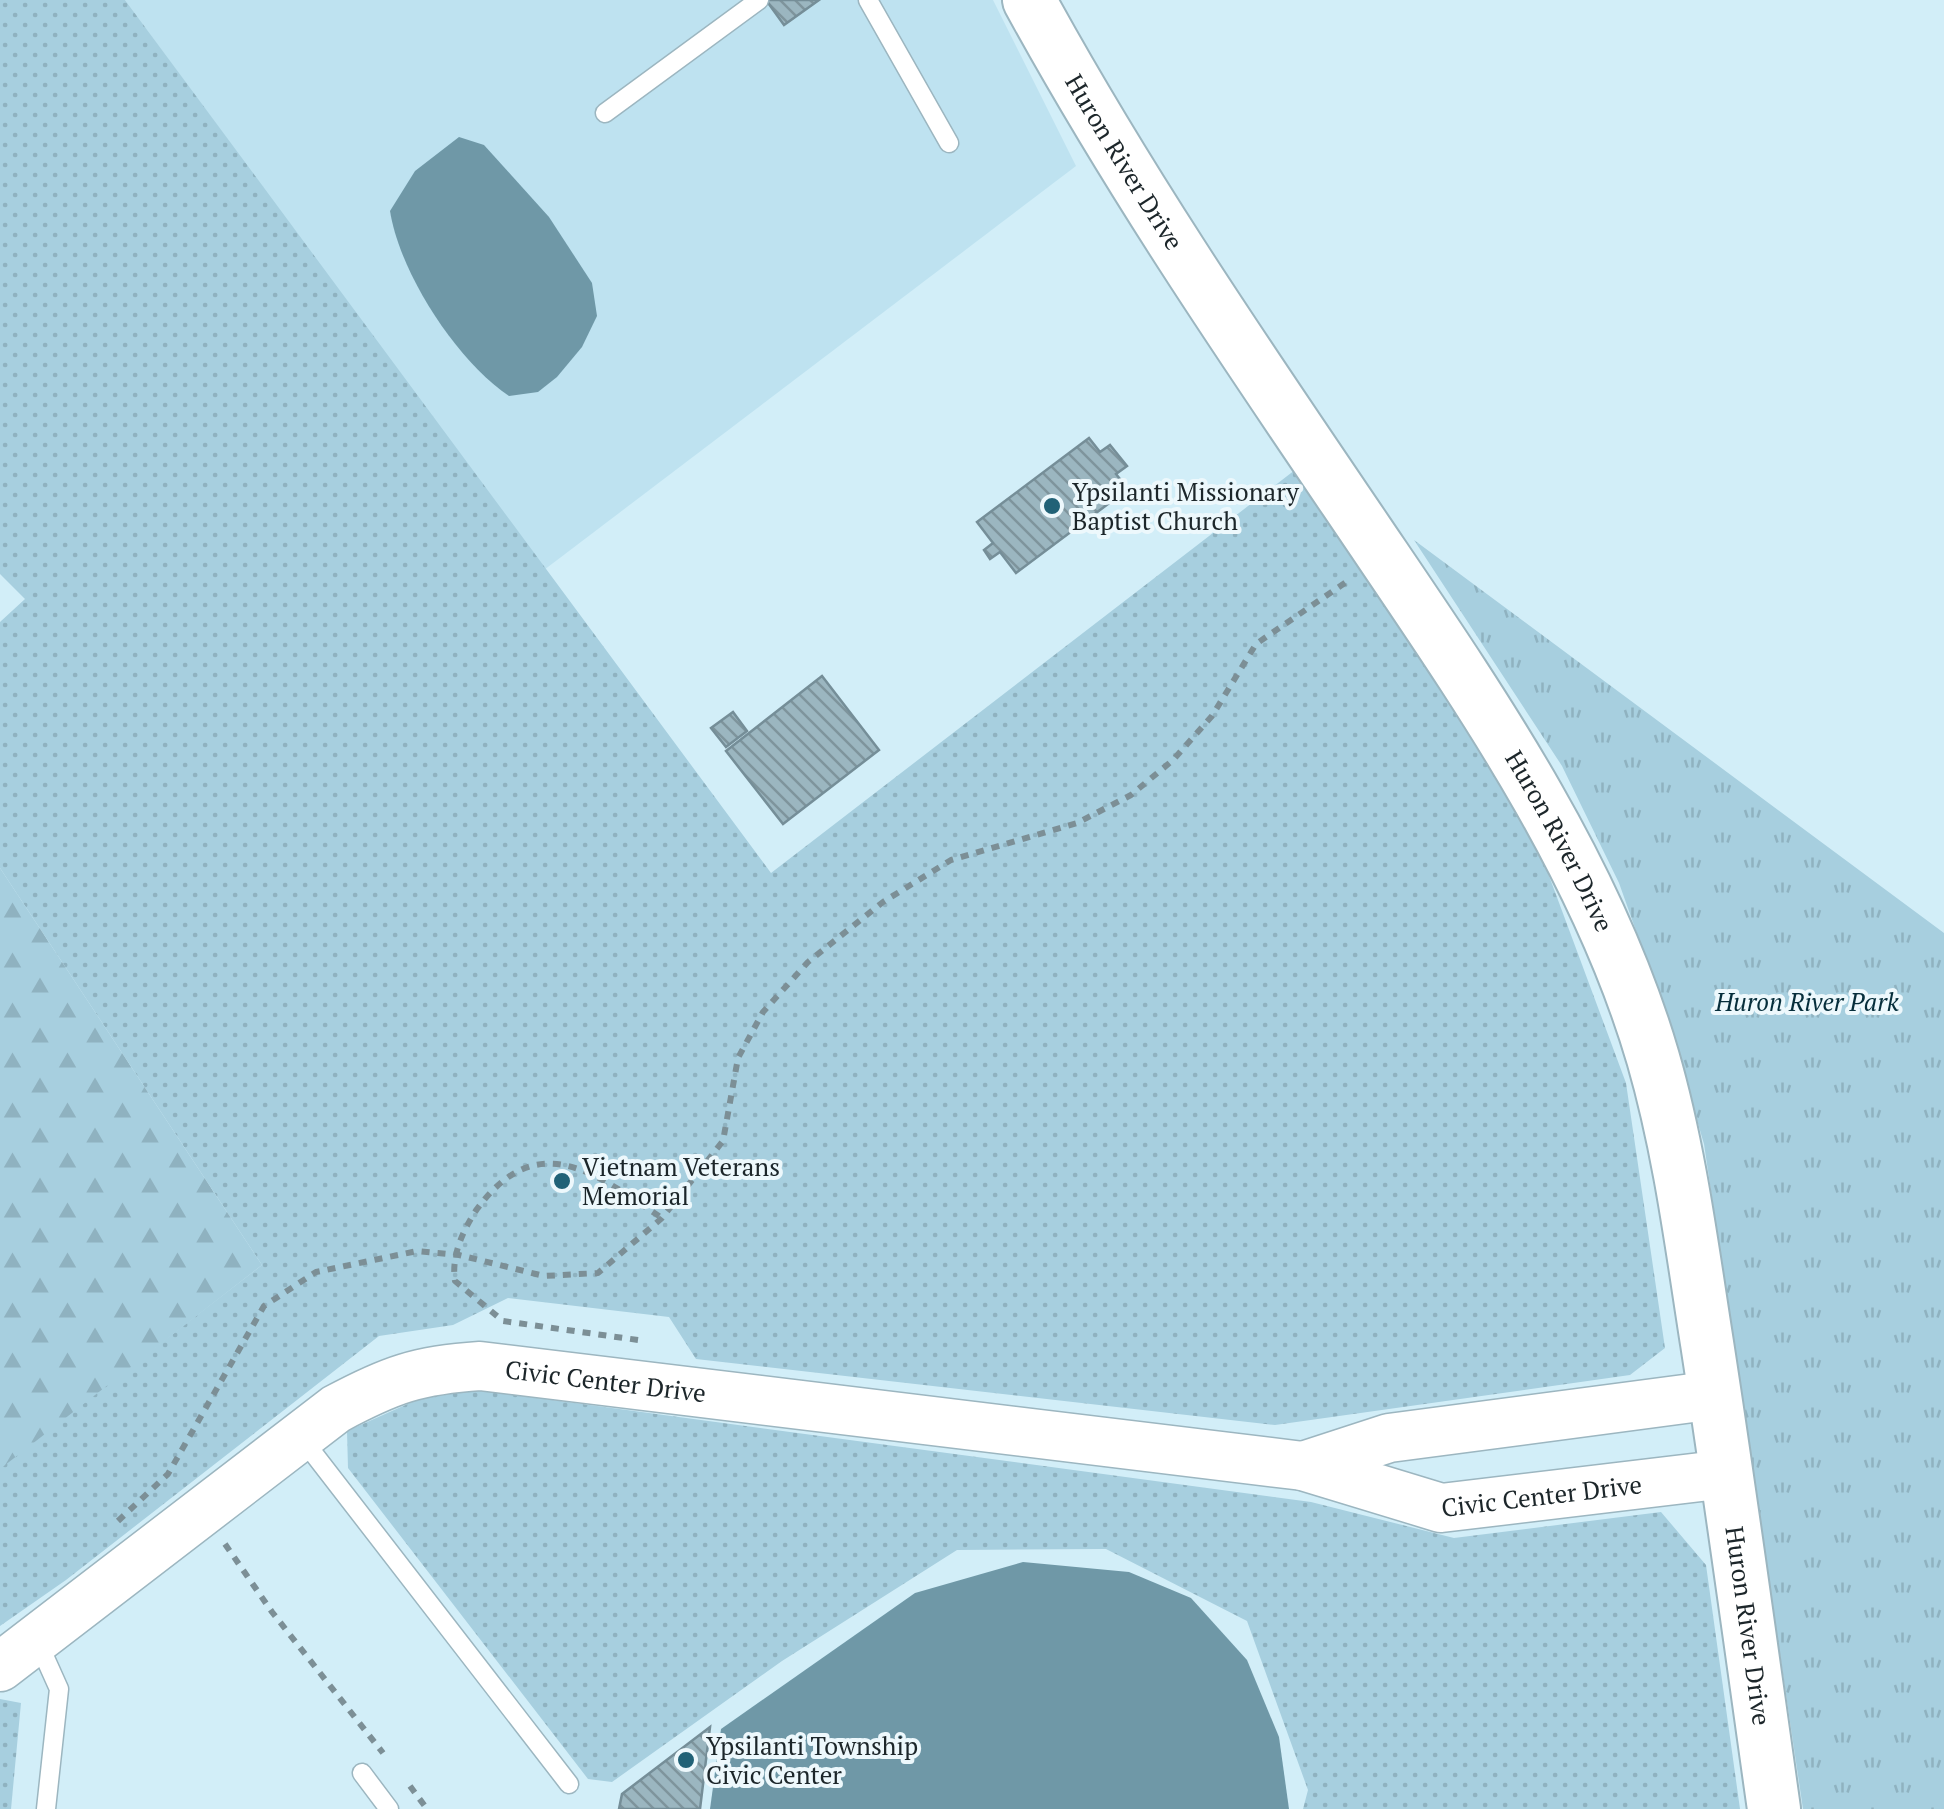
<svg xmlns="http://www.w3.org/2000/svg" width="1944" height="1809" viewBox="0 0 1944 1809" font-family="'PT Serif',serif">
	<defs>
		<pattern id="grass-dots" width="8" height="8" patternUnits="userSpaceOnUse" patternTransform="scale(2.5)"><rect width="8" height="8" fill="#a7cfdf"/><path d="M2 2h.1M6 6h.1" fill="none" stroke="#8fb2c0" stroke-width="1.8" stroke-linecap="round"/></pattern>
		<pattern id="forest-firs" width="22" height="20" patternUnits="userSpaceOnUse" patternTransform="scale(2.5)"><rect width="22" height="20" fill="#a7cfdf"/><path d="M5 1l3.5 6h-7zM16 11l3.5 6h-7z" fill="#8fb2c0"/></pattern>
		<pattern id="park-tufts" width="24" height="20" patternUnits="userSpaceOnUse" patternTransform="scale(2.5)"><rect width="24" height="20" fill="#a7cfdf"/><path d="M3 7l-1-3M5 7V3M7 7l1-3M15 17l-1-3M17 17v-4M19 17l1-3" fill="none" stroke="#8fb2c0"/></pattern>
		<pattern id="building-back-hatch" width="6" height="6" patternUnits="userSpaceOnUse" patternTransform="scale(2.5)"><rect width="6" height="6" fill="#9bb6c0"/><path d="M-1 5l2 2M0 0l6 6M5-1l2 2" fill="none" stroke="#7e949c"/></pattern>
	</defs>
	<rect width="100%" height="100%" fill="#d2eef8"/>
	<polygon fill="#bee2f0" points="125,0 993,0 1076,166 544,570"/>
	<g fill="url(#grass-dots)">
		<polygon points="0,0 125,0 771,873 1304,463 1522,803 1626,1083 1665,1348 1630,1375 1275,1425 696,1359 669,1317 508,1298 453,1325 379,1336 66,1580 0,1626 0,1467 262,1265 0,868 0,622 25,599 0,574"/>
		<polygon points="448,1386 1311,1502 1454,1538 1661,1512 1706,1565 1740,1809 1303,1809 1308,1790 1247,1621 1106,1549 957,1550 782,1661 612,1782 588,1779 348,1468 347,1431"/>
		<polygon points="0,1699 21,1703 11,1809 0,1809"/>
	</g>
	<polygon fill="url(#forest-firs)" points="0,868 262,1265 0,1469"/>
	<polygon fill="url(#park-tufts)" points="1414,540 1944,933 1944,1809 1803,1809 1704,1144 1666,1015 1619,883 1562,766"/>
	<g fill="#6f98a7">
		<path d="M459,137L484,145L549,217L592,283L597,316L582,347L557,377L538,392L509,396C457,361 400,274 390,211L415,171Z"/>
		<polygon points="1023,1562 1129,1572 1191,1598 1247,1660 1279,1737 1289,1809 710,1809 721,1729 915,1593"/>
	</g>
	<g fill="url(#building-back-hatch)" stroke="#758e98" stroke-width="2.5">
		<polygon points="766,0 819,0 784,25"/>
		<polygon points="1089,438 1100,452 1110,445 1127,466 1116,474 1128,489 1016,573 1000,552 990,559 984,550 993,543 977,522"/>
		<polygon points="822,676 879,750 783,824 726,751"/>
		<polygon points="733,712 747,731 726,747 711,728"/>
		<polygon points="710,1727 700,1809 619,1809 622,1794"/>
	</g>
	<g fill="none" stroke-linecap="round" stroke-linejoin="round">
		<defs>
			<g id="service">
				<polyline points="868,0 949,143"/>
				<polyline points="605,113 759,0"/>
				<polyline points="300,1436 569,1784"/>
				<polyline points="37,1640 59,1689 46,1809"/>
				<polyline points="362,1773 389,1809"/>
			</g>
			<g id="tertiary">
				<polyline points="1303,1466 1389,1438 1715,1395"/>
				<path id="s1" d="M0,1667L336,1409C390,1380 418,1370 480,1366L1303,1466L1441,1508L1726,1474"/>
			</g>
			<g id="secondary">
				<path id="s2" d="M1029,0C1130,185 1249,358 1367,532C1478,696 1597,866 1653,1058C1680,1151 1692,1248 1707,1343C1731,1498 1752,1654 1774,1809"/>
			</g>
		</defs>
		<use href="#service" stroke="#9cb6c0" stroke-width="21"/>
		<use href="#tertiary" stroke="#9cb6c0" stroke-width="51"/>
		<use href="#secondary" stroke="#9cb6c0" stroke-width="56"/>
		<g stroke="#7c8f96" stroke-width="6" stroke-dasharray="8 8" stroke-linecap="butt">
			<path d="M638,1340L503,1321L455,1281C451,1256 463,1230 477,1209C538,1126 596,1174 662,1218"/>
			<polyline points="118,1521 168,1474 264,1306 316,1272 417,1251 459,1255 544,1276 598,1273 662,1218 723,1141 738,1058 763,1012 808,962 883,902 951,860 1077,823 1131,795 1173,760 1212,716 1256,644 1349,580"/>
			<polyline points="225,1544 272,1612 383,1753"/>
			<polyline points="410,1786 427,1809"/>
		</g>
		<use href="#service" stroke="#fff" stroke-width="18"/>
		<use href="#tertiary" stroke="#fff" stroke-width="48"/>
		<use href="#secondary" stroke="#fff" stroke-width="52"/>
	</g>
	<g fill="#216277" stroke="#edf8fc" stroke-width="4">
		<circle cx="1052" cy="506" r="10"/>
		<circle cx="562" cy="1181" r="10"/>
		<circle cx="686" cy="1760" r="10"/>
	</g>
	<g text-anchor="middle" stroke-width="8" stroke-linejoin="round" paint-order="stroke">
		<g font-size="25" fill="#1c262a" stroke="#edf8fc">
			<text dy="9" stroke="none"><textPath href="#s2" startOffset="188">Huron River Drive</textPath></text>
			<text dy="9" stroke="none"><textPath href="#s2" startOffset="995">Huron River Drive</textPath></text>
			<text dy="9" stroke="none"><textPath href="#s1" startOffset="702">Civic Center Drive</textPath></text>
			<text dy="9" stroke="none"><textPath href="#s1" startOffset="1650">Civic Center Drive</textPath></text>
			<text dy="9" stroke="none"><textPath href="#s2" startOffset="1808">Huron River Drive</textPath></text>
		</g>
		<g font-size="25" fill="#1c262a" stroke="#edf8fc" text-anchor="start">
			<text x="1072" y="501">Ypsilanti Missionary<tspan x="1072" dy="29">Baptist Church</tspan></text>
			<text x="582" y="1176">Vietnam Veterans<tspan x="582" dy="29">Memorial</tspan></text>
			<text x="706" y="1755">Ypsilanti Township<tspan x="706" dy="29">Civic Center</tspan></text>
		</g>
		<g font-size="25" font-style="italic" fill="#062e3b" stroke="#edf8fc">
			<text x="1807" y="1011">Huron River Park</text>
		</g>
	</g>
</svg>
